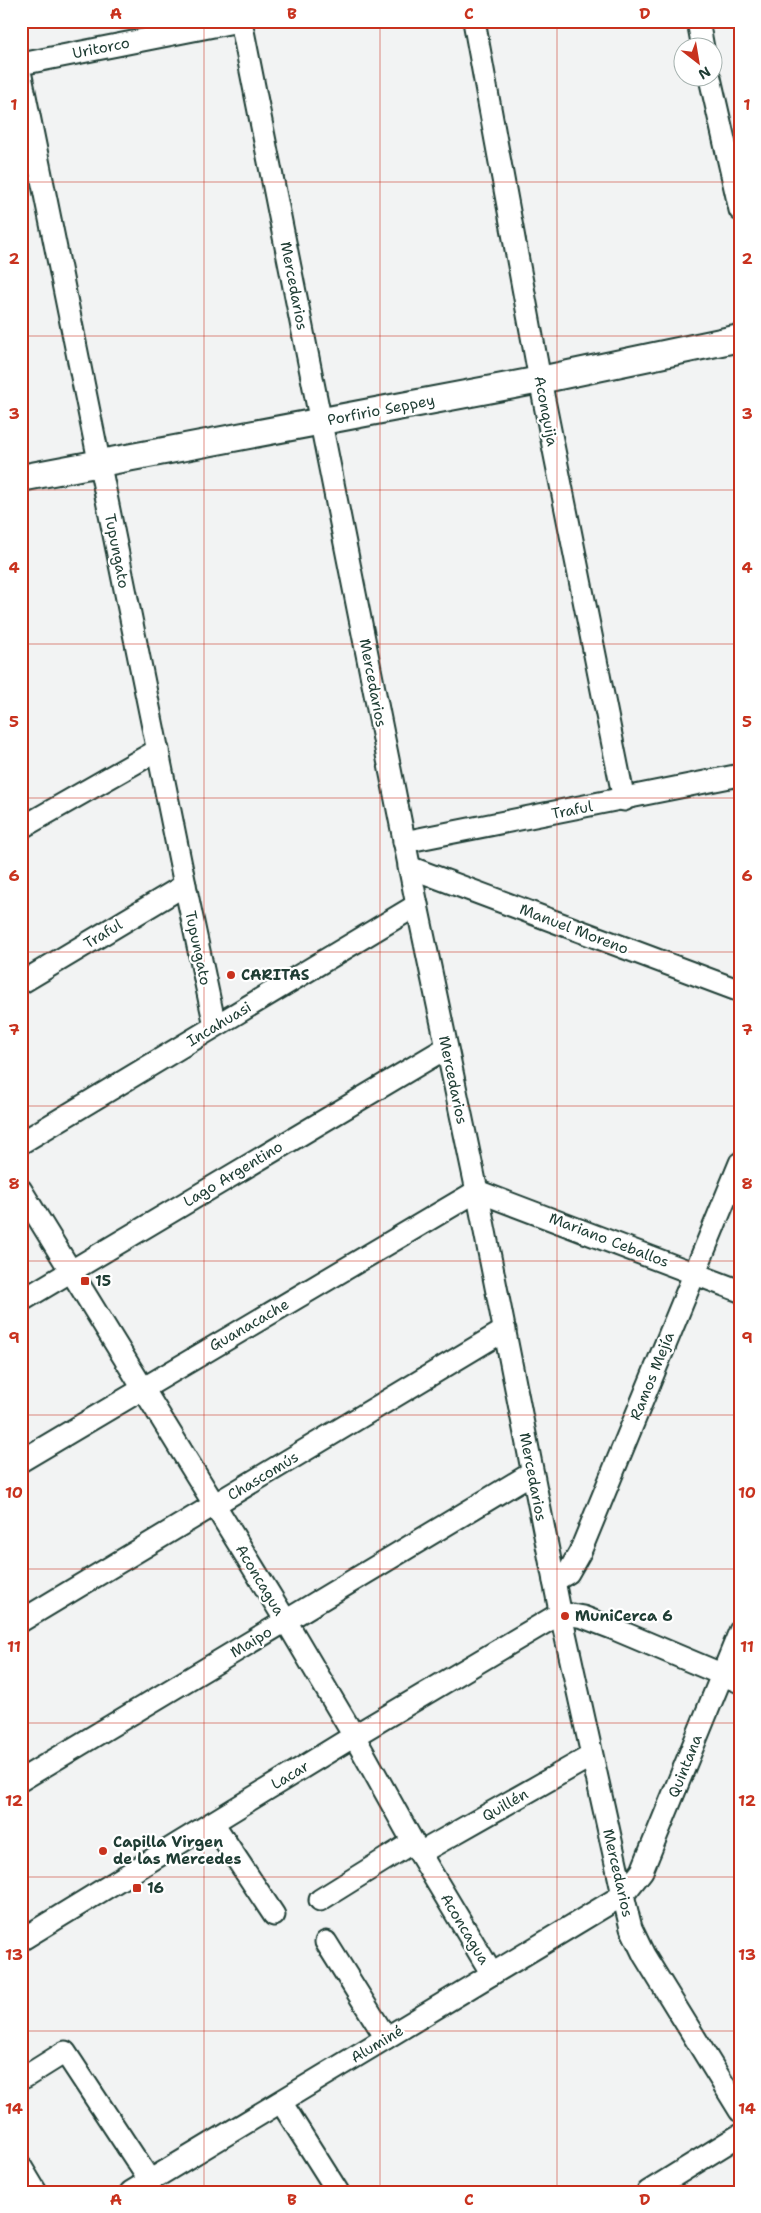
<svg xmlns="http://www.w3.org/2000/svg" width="761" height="2213" viewBox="0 0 761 2213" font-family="'Shantell Sans',sans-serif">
	<rect width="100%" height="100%" fill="#f2f3f3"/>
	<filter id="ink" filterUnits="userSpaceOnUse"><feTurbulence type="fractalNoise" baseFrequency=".02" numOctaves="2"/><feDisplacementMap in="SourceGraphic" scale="10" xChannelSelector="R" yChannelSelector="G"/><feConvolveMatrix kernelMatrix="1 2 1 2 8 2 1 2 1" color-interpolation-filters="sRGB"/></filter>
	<g filter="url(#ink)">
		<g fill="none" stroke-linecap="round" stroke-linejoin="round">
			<defs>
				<g id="minor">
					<polyline points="241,21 417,905 477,1191 559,1606 623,1895 631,1928 644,1955 740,2111"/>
					<polyline points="474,21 540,380 624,800"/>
					<polyline points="698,21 703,48"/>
					<polyline points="21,64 239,21"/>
					<polyline points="21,76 185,885 215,1026"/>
					<polyline points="710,78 740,210"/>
					<polyline points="21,828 158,750"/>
					<polyline points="404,842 740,775"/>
					<polyline points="409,867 740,991"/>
					<polyline points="21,983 185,885"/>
					<polyline points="21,1143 417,905"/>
					<polyline points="21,1190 286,1621 354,1736 413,1842 492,1974"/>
					<polyline points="21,1301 446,1048"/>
					<polyline points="21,1461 477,1191 740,1291"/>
					<polyline points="554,1581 568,1573 580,1552 740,1163"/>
					<polyline points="21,1621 505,1330"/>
					<polyline points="21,1780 532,1473"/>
					<polyline points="213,1823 274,1915"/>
					<polyline points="420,1853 591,1756"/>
					<polyline points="320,1900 413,1842"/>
					<polyline points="21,1940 354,1736 561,1613 583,1617 612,1628 740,1682"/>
					<polyline points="326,1942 386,2038"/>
					<polyline points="25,2077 65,2052 150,2181"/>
					<polyline points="281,2102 338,2192"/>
					<polyline points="21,2167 36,2192"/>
					<polyline points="131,2192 623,1895 642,1871 740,1631"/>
					<polyline points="648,2192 740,2135"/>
				</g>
				<polyline id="major" points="21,478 540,380 740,338"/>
			</defs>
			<use href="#minor" stroke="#1f3d34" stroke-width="25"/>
			<use href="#major" stroke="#1f3d34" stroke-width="30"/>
			<use href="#minor" stroke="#fff" stroke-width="21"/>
			<use href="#major" stroke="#fff" stroke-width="26"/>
		</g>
	</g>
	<path fill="none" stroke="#c8321e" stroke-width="1" stroke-opacity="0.55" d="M204,21V2192M380,21V2192M557,21V2192M21,182H740M21,336H740M21,490H740M21,644H740M21,798H740M21,952H740M21,1106H740M21,1261H740M21,1415H740M21,1569H740M21,1723H740M21,1877H740M21,2031H740"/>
	<g fill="#c8321e" stroke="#fff" stroke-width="2">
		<circle cx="231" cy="975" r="5"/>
		<rect x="80" y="1276" width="10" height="10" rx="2.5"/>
		<circle cx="565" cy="1616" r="5"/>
		<circle cx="103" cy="1851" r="5"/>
		<rect x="132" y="1883" width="10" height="10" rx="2.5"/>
	</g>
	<g text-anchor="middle" stroke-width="4.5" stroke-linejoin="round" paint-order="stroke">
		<g font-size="15" fill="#1f3d34" stroke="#fff">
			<text transform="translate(101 48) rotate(-11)" y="5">Uritorco</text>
			<text transform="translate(294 286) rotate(79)" y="5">Mercedarios</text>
			<text transform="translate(381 410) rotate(-11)" y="5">Porfirio Seppey</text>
			<text transform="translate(546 411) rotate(79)" y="5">Aconquija</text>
			<text transform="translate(117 551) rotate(79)" y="5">Tupungato</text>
			<text transform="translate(373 683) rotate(79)" y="5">Mercedarios</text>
			<text transform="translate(572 810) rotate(-11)" y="5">Traful</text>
			<text transform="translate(574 929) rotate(21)" y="5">Manuel Moreno</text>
			<text transform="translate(103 934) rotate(-31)" y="5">Traful</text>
			<text transform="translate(198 948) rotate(78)" y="5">Tupungato</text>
			<text transform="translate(219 1024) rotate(-31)" y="5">Incahuasi</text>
			<text transform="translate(453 1080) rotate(78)" y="5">Mercedarios</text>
			<text transform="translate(233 1174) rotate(-31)" y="5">Lago Argentino</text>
			<text transform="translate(609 1240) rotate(21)" y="5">Mariano Ceballos</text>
			<text transform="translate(249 1325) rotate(-30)" y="5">Guanacache</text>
			<text transform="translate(652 1376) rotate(-68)" y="5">Ramos Mejía</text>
			<text transform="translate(263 1476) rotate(-31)" y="5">Chascomús</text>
			<text transform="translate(533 1477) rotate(79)" y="5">Mercedarios</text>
			<text transform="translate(260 1580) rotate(59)" y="5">Aconcagua</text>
			<text transform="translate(251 1642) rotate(-31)" y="5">Maipo</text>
			<text transform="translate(685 1766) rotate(-68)" y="5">Quintana</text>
			<text transform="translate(290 1775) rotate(-31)" y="5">Lacar</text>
			<text transform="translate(505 1805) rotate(-30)" y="5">Quillén</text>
			<text transform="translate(618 1873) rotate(77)" y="5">Mercedarios</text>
			<text transform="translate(465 1929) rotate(59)" y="5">Aconcagua</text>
			<text transform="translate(377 2044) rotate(-31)" y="5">Aluminé</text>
		</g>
		<g font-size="15" font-weight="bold" fill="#1f3d34" stroke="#fff" text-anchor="start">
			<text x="241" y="980">CARITAS</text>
			<text x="95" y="1286">15</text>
			<text x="575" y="1621">MuniCerca 6</text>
			<text x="113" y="1847">Capilla Virgen<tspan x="113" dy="17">de las Mercedes</tspan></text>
			<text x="147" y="1893">16</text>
		</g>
	</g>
	<rect width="761" height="2213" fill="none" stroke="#fff" stroke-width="55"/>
	<g transform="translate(698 62) rotate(149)"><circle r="24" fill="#ffffff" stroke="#a5b1ae"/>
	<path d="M0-4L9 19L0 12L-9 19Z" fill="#c8321e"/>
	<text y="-8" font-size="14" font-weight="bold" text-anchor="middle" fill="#1f3d34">N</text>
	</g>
	<rect x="28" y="28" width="706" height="2158" fill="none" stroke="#c8321e" stroke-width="2"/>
	<g font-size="16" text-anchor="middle" font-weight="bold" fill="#c8321e">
		<text x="116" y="19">A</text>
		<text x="292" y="19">B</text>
		<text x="469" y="19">C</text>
		<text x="645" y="19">D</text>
		<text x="14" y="110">1</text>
		<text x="747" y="110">1</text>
		<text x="14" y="264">2</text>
		<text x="747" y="264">2</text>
		<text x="14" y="419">3</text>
		<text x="747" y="419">3</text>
		<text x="14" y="573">4</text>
		<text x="747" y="573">4</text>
		<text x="14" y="727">5</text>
		<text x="747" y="727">5</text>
		<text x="14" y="881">6</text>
		<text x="747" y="881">6</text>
		<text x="14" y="1035">7</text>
		<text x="747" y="1035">7</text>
		<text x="14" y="1189">8</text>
		<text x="747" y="1189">8</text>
		<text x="14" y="1343">9</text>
		<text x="747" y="1343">9</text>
		<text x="14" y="1498">10</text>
		<text x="747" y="1498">10</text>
		<text x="14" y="1652">11</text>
		<text x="747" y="1652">11</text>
		<text x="14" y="1806">12</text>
		<text x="747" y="1806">12</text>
		<text x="14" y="1960">13</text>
		<text x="747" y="1960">13</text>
		<text x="14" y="2114">14</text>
		<text x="747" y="2114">14</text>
		<text x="116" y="2205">A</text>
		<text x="292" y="2205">B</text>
		<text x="469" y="2205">C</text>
		<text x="645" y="2205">D</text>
	</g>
</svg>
